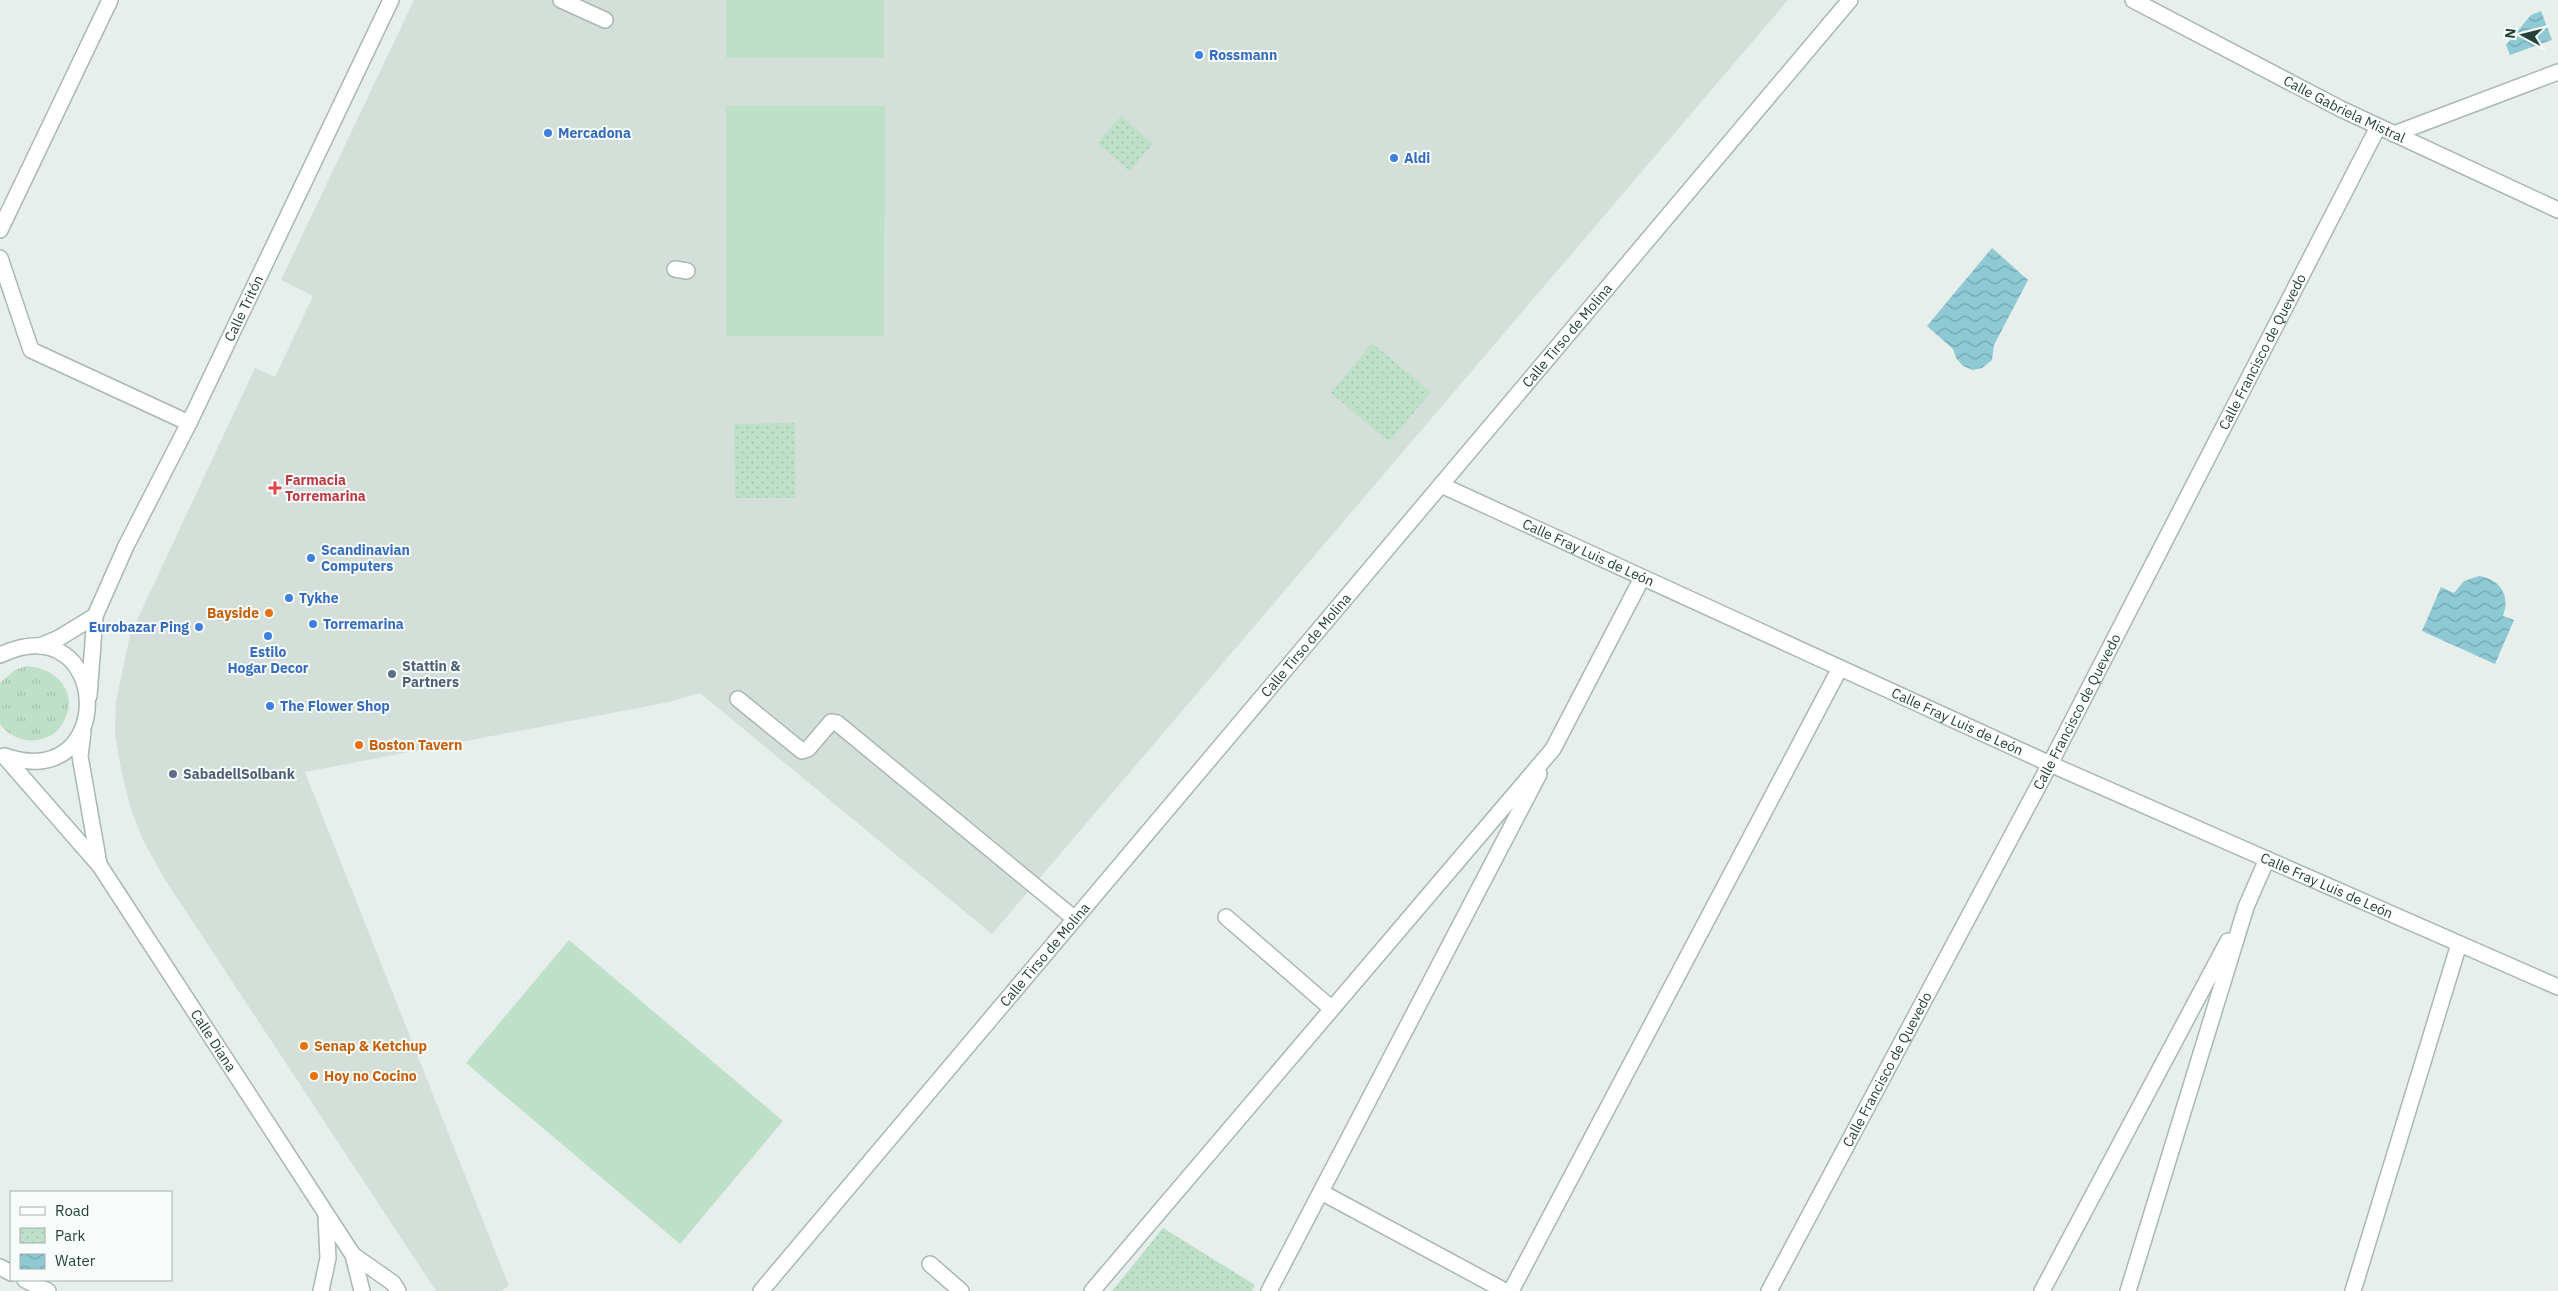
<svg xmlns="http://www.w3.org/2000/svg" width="2558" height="1291" viewBox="0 0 2558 1291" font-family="'IBM Plex Sans',sans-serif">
	<defs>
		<pattern id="grass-tufts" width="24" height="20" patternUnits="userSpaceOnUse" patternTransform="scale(1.25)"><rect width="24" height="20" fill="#bfe0c8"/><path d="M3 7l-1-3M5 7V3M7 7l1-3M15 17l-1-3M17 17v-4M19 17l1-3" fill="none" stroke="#a4c1ad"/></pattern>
		<pattern id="park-dots" width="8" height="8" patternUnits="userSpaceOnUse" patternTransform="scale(1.25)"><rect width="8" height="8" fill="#bfe0c8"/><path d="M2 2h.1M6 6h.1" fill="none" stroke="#a4c1ad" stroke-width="1.8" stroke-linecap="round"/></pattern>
		<pattern id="water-waves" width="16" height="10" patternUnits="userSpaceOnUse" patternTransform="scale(1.25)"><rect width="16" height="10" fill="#8ec9d4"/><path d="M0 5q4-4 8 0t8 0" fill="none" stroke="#74a5ad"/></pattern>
	</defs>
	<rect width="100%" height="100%" fill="#e6efeb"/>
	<polygon fill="#d4dfda" points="414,0 1788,0 992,934 700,693 669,702 305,772 509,1286 501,1291 436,1291 164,878 144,842 131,810 122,774 115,735 116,701 130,635 255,368 275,377 313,296 281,280"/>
	<path fill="url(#grass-tufts)" d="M26,666C55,667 80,692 64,721C51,747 15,746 0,724V683L15,670Z"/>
	<g fill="url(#park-dots)">
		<polygon points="1121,116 1153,144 1130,171 1097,143"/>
		<polygon points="1372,343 1431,392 1389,442 1331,393"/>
		<polygon points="795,423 796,498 735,498 734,424"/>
		<polygon points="1163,1228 1255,1285 1252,1291 1112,1291"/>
	</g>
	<g fill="#bfe0c8">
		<rect x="726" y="0" width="158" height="58"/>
		<polygon points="726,106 885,106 884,336 726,336"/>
		<polygon points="569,940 783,1121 680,1244 466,1063"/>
	</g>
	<g fill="url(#water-waves)">
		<polygon points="2541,11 2552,40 2510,55 2506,45 2531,15"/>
		<polygon points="1992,248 2028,280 1994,345 1992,360 1982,368 1973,370 1963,366 1956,358 1953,349 1927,326"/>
		<path d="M2479,576C2500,579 2511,596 2503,616L2514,620L2495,664L2422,631L2441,587L2454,593L2464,581Z"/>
	</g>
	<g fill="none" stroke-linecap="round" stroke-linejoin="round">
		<defs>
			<g id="service">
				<polyline points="561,0 605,20"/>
				<polyline points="675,269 687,271"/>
				<polyline points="738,699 802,751 808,749 831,722 837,723 1075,919"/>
				<polyline points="1226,917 1332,1009"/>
				<polyline points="1321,1192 1505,1291"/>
				<polyline points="930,1264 961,1291"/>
				<polyline points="1092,1291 1553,749 1642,578"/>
				<polyline points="1269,1291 1539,774"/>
				<polyline points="1511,1291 1840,668"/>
				<polyline points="2042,1291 2228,941"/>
				<polyline points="2128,1291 2246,907 2267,859"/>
				<polyline points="2353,1291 2459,944"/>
			</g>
			<g id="minor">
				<path id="s1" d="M2133,0L2341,109L2558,210"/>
				<polyline points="2394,134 2558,72"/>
				<polyline points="0,230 110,0"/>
				<polyline points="0,258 31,350 189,423"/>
				<path id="s2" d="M1441,485L2050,764L2558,987"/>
				<polyline points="40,646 59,638 95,616"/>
				<path d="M0,655C112,603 119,795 5,756"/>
				<path id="s3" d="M89,696L95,616L126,546L189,423L391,0"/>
				<polyline points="83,732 80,756 99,864"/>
				<path id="s4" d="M4,756L100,866L353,1255L362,1291"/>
				<polyline points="353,1255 393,1283 398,1291"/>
				<polyline points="321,1291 328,1258 326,1216"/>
				<path id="s5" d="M761,1291L1850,0"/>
				<path id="s6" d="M1769,1291L2050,764L2378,127"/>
			</g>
			<g id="secondary">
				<polyline points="0,1267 11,1273"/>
				<polyline points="25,1280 48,1291"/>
			</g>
		</defs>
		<use href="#service" stroke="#a8b8b2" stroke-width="18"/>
		<use href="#minor" stroke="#a8b8b2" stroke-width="18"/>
		<use href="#secondary" stroke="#a4bbb3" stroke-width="18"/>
		<use href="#service" stroke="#fff" stroke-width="15"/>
		<use href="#minor" stroke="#fff" stroke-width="15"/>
		<use href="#secondary" stroke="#fff" stroke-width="15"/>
	</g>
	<g fill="#3f7fe0" stroke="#f7fbf9" stroke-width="2">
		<circle cx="1199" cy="55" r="5"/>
		<circle cx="548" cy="133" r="5"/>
		<circle cx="1394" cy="158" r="5"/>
		<circle cx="311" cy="558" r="5"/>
		<circle cx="289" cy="598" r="5"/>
		<circle cx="313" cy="624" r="5"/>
		<circle cx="199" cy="627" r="5"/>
		<circle cx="268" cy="636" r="5"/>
		<circle cx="270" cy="706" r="5"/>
	</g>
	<path fill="#e0444e" stroke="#f7fbf9" stroke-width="2" d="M272.5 480.5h5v5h5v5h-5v5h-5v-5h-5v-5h5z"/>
	<g fill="#e8710a" stroke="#f7fbf9" stroke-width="2">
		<circle cx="269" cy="613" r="5"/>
		<circle cx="359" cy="745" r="5"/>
		<circle cx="304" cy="1046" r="5"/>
		<circle cx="314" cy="1076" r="5"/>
	</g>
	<g fill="#5c6f8a" stroke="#f7fbf9" stroke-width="2">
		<circle cx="392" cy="674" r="5"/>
		<circle cx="173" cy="774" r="5"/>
	</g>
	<g text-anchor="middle" stroke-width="4" stroke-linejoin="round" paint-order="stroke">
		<g font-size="14" font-weight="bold" fill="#366cbe" stroke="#f7fbf9" text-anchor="start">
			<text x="1209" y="60">Rossmann</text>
			<text x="558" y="138">Mercadona</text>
			<text x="1404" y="163">Aldi</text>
			<text x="321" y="555">Scandinavian<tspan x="321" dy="16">Computers</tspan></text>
			<text x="299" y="603">Tykhe</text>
			<text x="323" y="629">Torremarina</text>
			<text x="189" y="632" text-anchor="end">Eurobazar Ping</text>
			<text x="268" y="657" text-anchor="middle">Estilo<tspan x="268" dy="16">Hogar Decor</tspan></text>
			<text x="280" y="711">The Flower Shop</text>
		</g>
		<g font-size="14" fill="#24423a" stroke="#f7fbf9">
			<text dy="5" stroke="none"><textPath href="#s1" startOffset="238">Calle Gabriela Mistral</textPath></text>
			<text dy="5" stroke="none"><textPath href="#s3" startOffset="422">Calle Tritón</textPath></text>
			<text dy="5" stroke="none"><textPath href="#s5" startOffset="1250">Calle Tirso de Molina</textPath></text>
			<text dy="5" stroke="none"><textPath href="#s6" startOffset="1061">Calle Francisco de Quevedo</textPath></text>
			<text dy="5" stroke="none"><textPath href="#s2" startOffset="162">Calle Fray Luis de León</textPath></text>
			<text dy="5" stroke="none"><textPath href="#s5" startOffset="845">Calle Tirso de Molina</textPath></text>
			<text dy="5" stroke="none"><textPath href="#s6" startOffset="656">Calle Francisco de Quevedo</textPath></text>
			<text dy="5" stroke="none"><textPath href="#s2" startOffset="568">Calle Fray Luis de León</textPath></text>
			<text dy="5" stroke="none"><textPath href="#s2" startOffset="972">Calle Fray Luis de León</textPath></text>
			<text dy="5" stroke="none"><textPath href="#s5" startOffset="440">Calle Tirso de Molina</textPath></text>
			<text dy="5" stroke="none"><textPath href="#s4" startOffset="354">Calle Diana</textPath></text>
			<text dy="5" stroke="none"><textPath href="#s6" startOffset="251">Calle Francisco de Quevedo</textPath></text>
		</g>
		<g font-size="14" font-weight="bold" fill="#be3a42" stroke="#f7fbf9" text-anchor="start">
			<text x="285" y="485">Farmacia<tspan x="285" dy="16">Torremarina</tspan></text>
		</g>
		<g font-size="14" font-weight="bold" fill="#c56008" stroke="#f7fbf9" text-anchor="start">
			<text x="259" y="618" text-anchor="end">Bayside</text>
			<text x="369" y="750">Boston Tavern</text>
			<text x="314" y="1051">Senap &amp; Ketchup</text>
			<text x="324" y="1081">Hoy no Cocino</text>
		</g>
		<g font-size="14" font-weight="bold" fill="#4e5e75" stroke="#f7fbf9" text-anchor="start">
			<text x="402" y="671">Stattin &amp;<tspan x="402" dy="16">Partners</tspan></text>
			<text x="183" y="779">SabadellSolbank</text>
		</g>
	</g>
	<rect x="10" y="1191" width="162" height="90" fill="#f7fbf9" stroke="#a3b1ad"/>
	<rect x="20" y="1207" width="25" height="8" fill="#ffffff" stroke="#a3b1ad"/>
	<text x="55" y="1216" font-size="15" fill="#24423a">Road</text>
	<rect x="20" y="1228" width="25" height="15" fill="url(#park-dots)" stroke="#a3b1ad"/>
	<text x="55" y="1241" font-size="15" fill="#24423a">Park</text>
	<rect x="20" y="1254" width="25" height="15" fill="url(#water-waves)" stroke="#a3b1ad"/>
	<text x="55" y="1266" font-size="15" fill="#24423a">Water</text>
	<g transform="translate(2523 35) rotate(277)" stroke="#f7fbf9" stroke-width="4" paint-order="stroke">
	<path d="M0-4L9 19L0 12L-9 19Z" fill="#24423a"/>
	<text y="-8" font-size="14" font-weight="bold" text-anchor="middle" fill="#24423a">N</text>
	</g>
</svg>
